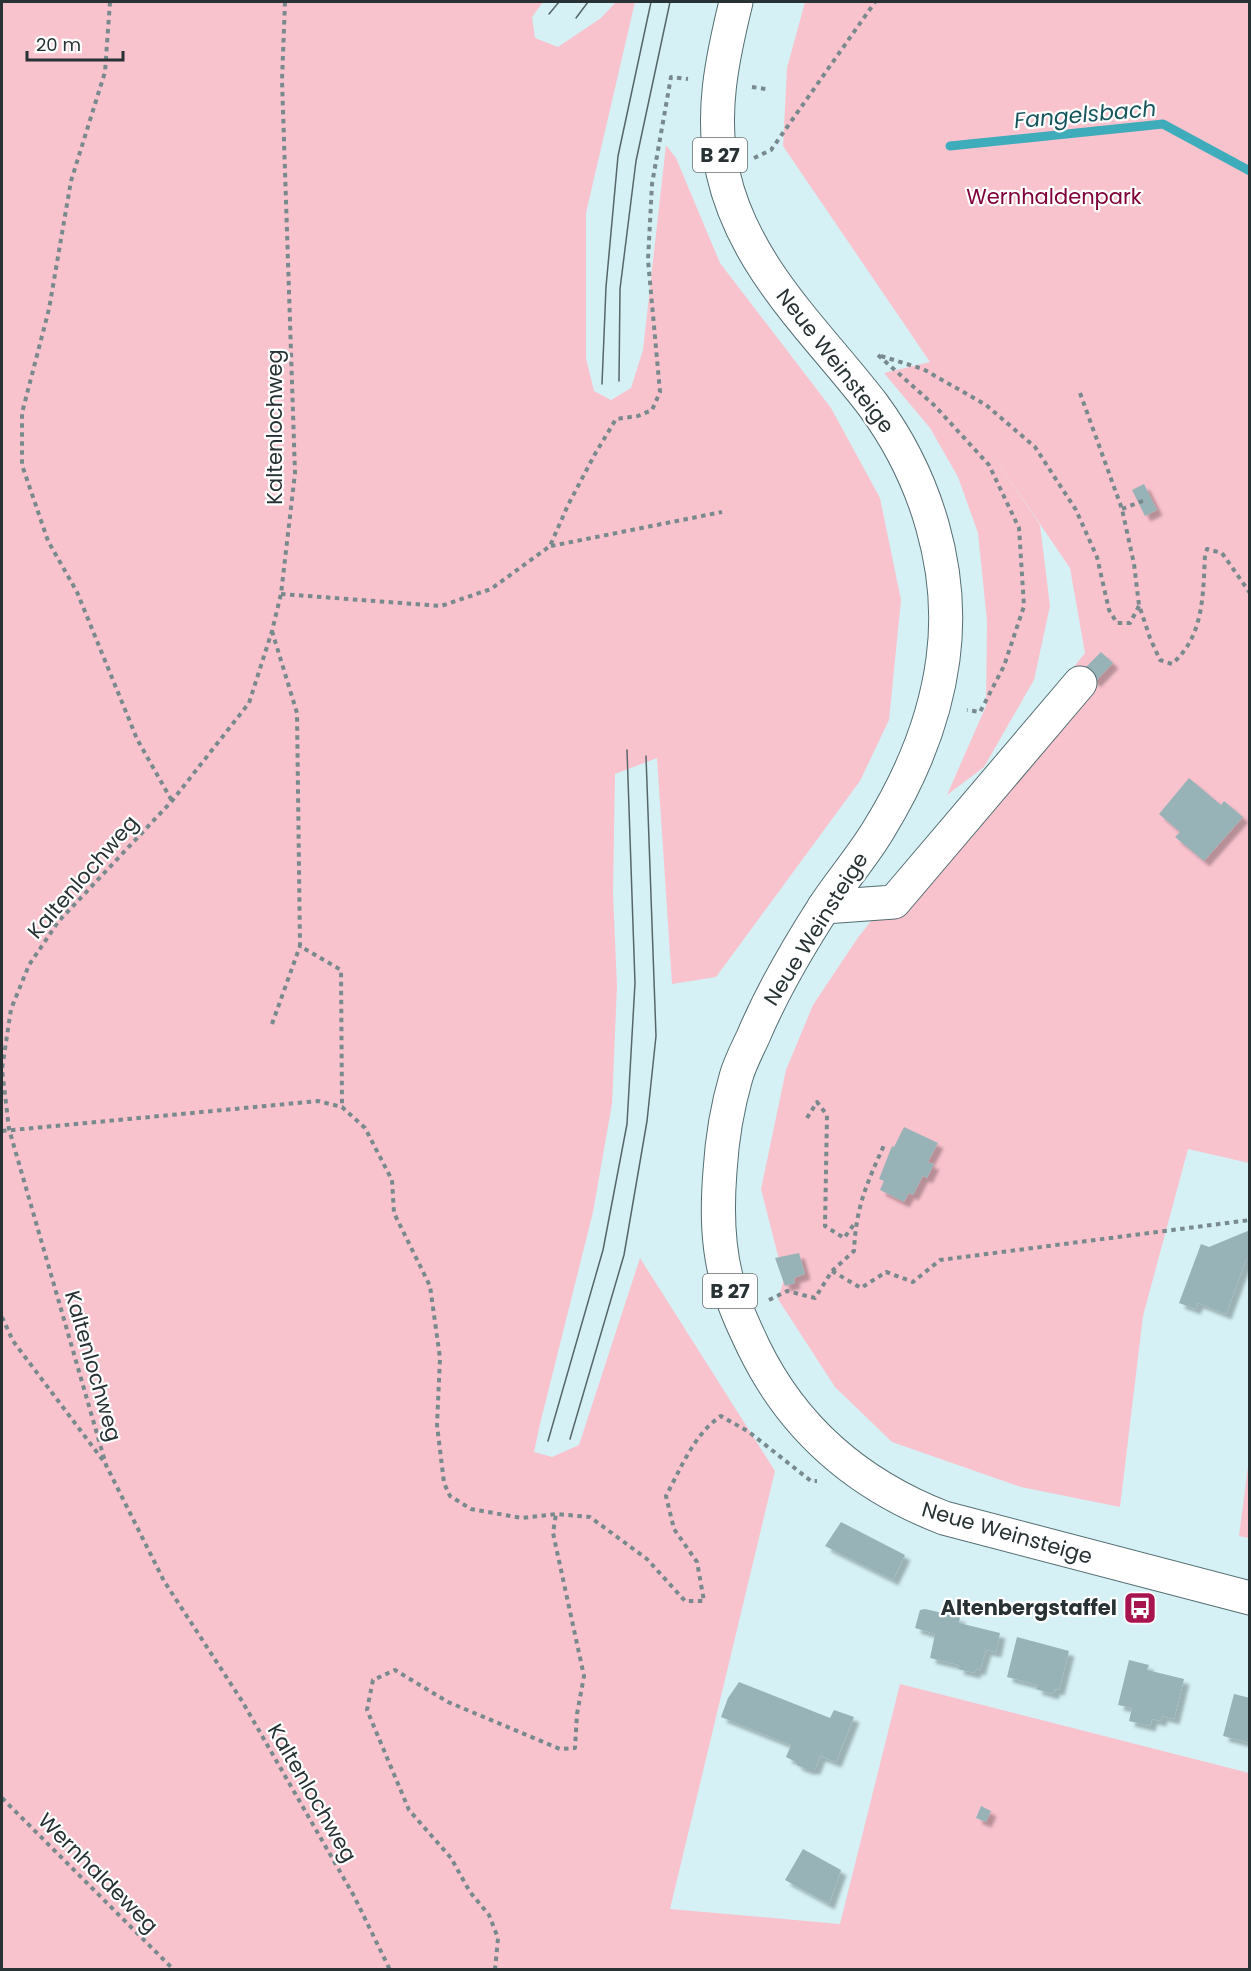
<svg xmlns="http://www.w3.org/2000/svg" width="1251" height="1971" viewBox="0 0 1251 1971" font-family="Poppins,sans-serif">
	<defs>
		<filter id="shadow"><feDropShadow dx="5.5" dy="5.5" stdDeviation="1.5" flood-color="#0004"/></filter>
	</defs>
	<rect width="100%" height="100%" fill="#d5f1f5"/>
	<g fill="#f9c3ce">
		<polygon points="2,2 543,2 532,17 535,38 558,47 601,18 616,2 635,2 586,213 586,358 594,391 611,400 631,388 643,350 666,145 676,158 720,263 831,408 880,498 901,600 889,720 860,781 716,977 672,984 657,758 615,774 613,893 617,986 612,1104 593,1212 540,1424 534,1452 552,1457 579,1445 640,1258 775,1471 670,1909 840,1924 900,1684 1249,1773 1249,1969 2,1970"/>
		<polygon points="805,2 1249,2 1249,1163 1188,1149 1143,1316 1120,1507 1021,1487 892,1442 835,1387 778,1299 784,1279 761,1189 786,1070 813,1005 857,939 949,821 1085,653 1070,568 977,432 1040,525 1050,606 1034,680 984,767 947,795 986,706 987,621 978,533 958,477 930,428 884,373 930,362 783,146 787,68"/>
		<polygon points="1249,1459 1249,1538 1239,1536"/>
	</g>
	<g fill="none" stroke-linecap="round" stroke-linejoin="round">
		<polyline stroke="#3eacbb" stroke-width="9" points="950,146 1163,124 1250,171"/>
	</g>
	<g fill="#98b3b7" filter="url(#shadow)">
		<polygon points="1144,484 1157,510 1145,516 1132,490"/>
		<polygon points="1101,652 1113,663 1095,682 1083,670"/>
		<polygon points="1189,778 1221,805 1224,801 1243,817 1204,861 1175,837 1180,832 1159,814"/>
		<polygon points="904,1127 938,1143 928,1162 934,1164 927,1178 923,1176 913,1195 909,1193 904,1202 880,1190 884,1181 879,1179 892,1146 894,1147"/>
		<polygon points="1250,1230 1250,1256 1246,1260 1226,1314 1198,1303 1195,1309 1179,1303 1201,1244 1209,1247"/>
		<polygon points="799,1253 805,1274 794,1278 795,1283 785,1286 775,1258"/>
		<polygon points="841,1522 905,1555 893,1580 825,1546"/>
		<polygon points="925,1609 960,1617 959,1623 1000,1633 996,1652 986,1650 980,1670 976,1669 975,1673 958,1669 959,1665 930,1658 935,1634 915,1628 920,1610"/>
		<polygon points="1017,1637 1069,1651 1059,1690 1055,1689 1053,1694 1036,1689 1038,1685 1007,1677"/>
		<polygon points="1129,1660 1149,1665 1147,1670 1184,1679 1174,1719 1162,1716 1161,1721 1152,1719 1150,1726 1129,1721 1132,1708 1118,1705"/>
		<polygon points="739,1682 830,1718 834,1710 854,1717 836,1762 820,1756 815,1769 807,1769 797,1765 796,1762 786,1757 791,1745 721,1717 728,1698"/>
		<polygon points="1234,1694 1250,1698 1250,1743 1223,1736"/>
		<polygon points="981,1806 991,1811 986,1822 976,1818"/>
		<polygon points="803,1849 841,1870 829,1904 785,1880"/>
	</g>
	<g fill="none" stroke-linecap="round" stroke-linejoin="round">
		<defs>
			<polyline id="minor" points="824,907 894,902 1080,683"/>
			<path id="major" d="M736,2C722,59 710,115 723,173C744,267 817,332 873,405C926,477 955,570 943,659C935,720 911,777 879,829C863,856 841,881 824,907C797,949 772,992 753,1037C747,1050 740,1063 736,1077C727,1108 722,1139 720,1171C717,1209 717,1247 728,1284C734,1306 744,1327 754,1348C794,1430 859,1485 944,1518L1250,1598"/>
		</defs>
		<use href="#minor" stroke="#546d71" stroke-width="35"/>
		<use href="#major" stroke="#546d71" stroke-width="35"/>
		<g stroke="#788a8d" stroke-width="4" stroke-dasharray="4.5 4.5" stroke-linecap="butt">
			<polyline points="110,2 105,72 71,181 49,309 22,413 22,465 48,541 77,592 137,739 172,801"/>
			<polyline points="285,2 282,80 295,473 281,594 272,631 249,703 172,801 58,922 29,965 11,1009 2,1069 9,1129 106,1465 164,1581 242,1701 354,1896 390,1970"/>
			<polyline points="752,87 766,89"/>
			<polyline points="754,158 771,150 875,2"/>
			<polyline points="878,355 934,405 989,465 1019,528 1024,606 1004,666 980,712 967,710"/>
			<polyline points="881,356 923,369 986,405 1035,447 1076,510 1097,557 1109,610 1117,623 1130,623 1139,606"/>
			<path d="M1080,393L1122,509L1134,564L1139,605L1150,638L1160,660L1172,664C1204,636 1203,595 1205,555L1207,549L1222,553L1250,593"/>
			<polyline points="1122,509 1145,500"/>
			<polyline points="551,546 722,512"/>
			<polyline points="281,594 441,606 491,589 550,546 568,505 595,454 616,419 638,416 652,410 660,392 648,260 652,184 671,77 688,79"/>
			<polyline points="272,631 297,713 300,946 341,970 342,1107"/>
			<polyline points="272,1024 300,946"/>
			<polyline points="807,1118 817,1102 827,1115 825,1226 844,1238 855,1223"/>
			<path d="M2,1131L318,1101L342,1107L365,1128L392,1180L394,1213L430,1286L440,1358L437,1425L444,1483L450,1496L471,1509L522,1518L556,1514L590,1517L647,1559L685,1601H704L697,1562L674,1529L666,1496C681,1468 694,1434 721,1416L749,1432L811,1481H817"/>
			<path d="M832,1271L854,1251C856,1206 867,1183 885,1143"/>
			<polyline points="769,1300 787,1291 815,1298 832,1271 861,1288 886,1272 913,1282 940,1260 1250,1220"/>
			<polyline points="2,1317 13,1341 105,1463"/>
			<polyline points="2,1798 174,1970"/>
			<polyline points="495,1970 498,1938 489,1915 470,1892 451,1858 409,1810 367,1710 373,1680 395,1670 448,1702 560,1749 575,1748 577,1714 584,1676 553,1533 556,1514"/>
		</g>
		<use href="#minor" stroke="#fff" stroke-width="33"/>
		<use href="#major" stroke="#fff" stroke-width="33"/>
		<g stroke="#576669" stroke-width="1.5">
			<polyline points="549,14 559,2"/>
			<polyline points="576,18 588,2"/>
			<polyline points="619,381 620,289 636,161 670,2"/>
			<polyline points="602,384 606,287 618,156 651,2"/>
			<polyline points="570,1439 624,1255 647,1121 656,1036 646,756"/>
			<polyline points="548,1441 603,1250 627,1124 635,983 627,750"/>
		</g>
	</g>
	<defs>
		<symbol id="bus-square" viewBox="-11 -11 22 22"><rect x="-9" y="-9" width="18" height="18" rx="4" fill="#a7144e" stroke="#fff"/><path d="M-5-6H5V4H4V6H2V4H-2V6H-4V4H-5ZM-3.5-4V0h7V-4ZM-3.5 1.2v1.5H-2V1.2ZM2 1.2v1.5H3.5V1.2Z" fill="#fff"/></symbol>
	</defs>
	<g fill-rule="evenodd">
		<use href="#bus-square" x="1121" y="1589" width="38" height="38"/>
	</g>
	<g text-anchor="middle" stroke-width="4.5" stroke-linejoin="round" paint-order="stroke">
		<g fill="#fff" stroke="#687071" stroke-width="1.5">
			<rect x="693" y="138" width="54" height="34" rx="4.5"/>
			<rect x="703" y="1274" width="54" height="34" rx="4.5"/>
		</g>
		<g font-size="20" font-weight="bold" fill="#283234">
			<text x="720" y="162">B 27</text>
			<text x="730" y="1298">B 27</text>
		</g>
		<g font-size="21" fill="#800038" stroke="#fff">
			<text x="1054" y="204">Wernhaldenpark</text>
		</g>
		<g font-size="21" fill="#283234" stroke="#fff">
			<text transform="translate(835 361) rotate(52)" y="7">Neue Weinsteige</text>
			<text transform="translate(275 427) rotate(-90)" y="7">Kaltenlochweg</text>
			<text transform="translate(83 877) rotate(-49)" y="7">Kaltenlochweg</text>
			<text transform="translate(816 929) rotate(-58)" y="7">Neue Weinsteige</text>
			<text transform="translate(93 1366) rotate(74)" y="7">Kaltenlochweg</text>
			<text transform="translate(1007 1533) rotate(16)" y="7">Neue Weinsteige</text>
			<text transform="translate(312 1793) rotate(60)" y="7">Kaltenlochweg</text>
			<text transform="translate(98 1873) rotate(45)" y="7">Wernhaldeweg</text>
		</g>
		<g font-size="21" font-weight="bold" fill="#283234" stroke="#fff" text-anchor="end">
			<text x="1117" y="1615">Altenbergstaffel</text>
		</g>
		<g font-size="22" font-style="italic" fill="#16545c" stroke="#fff">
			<text transform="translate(1085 114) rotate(-5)" y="8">Fangelsbach</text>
		</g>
	</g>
	<rect width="1251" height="1971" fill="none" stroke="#283234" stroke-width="6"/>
	<path d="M27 51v9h96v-9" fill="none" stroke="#283234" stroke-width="3"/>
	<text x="36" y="51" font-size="18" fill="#283234" stroke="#ffffff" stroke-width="4.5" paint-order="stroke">20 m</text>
</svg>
